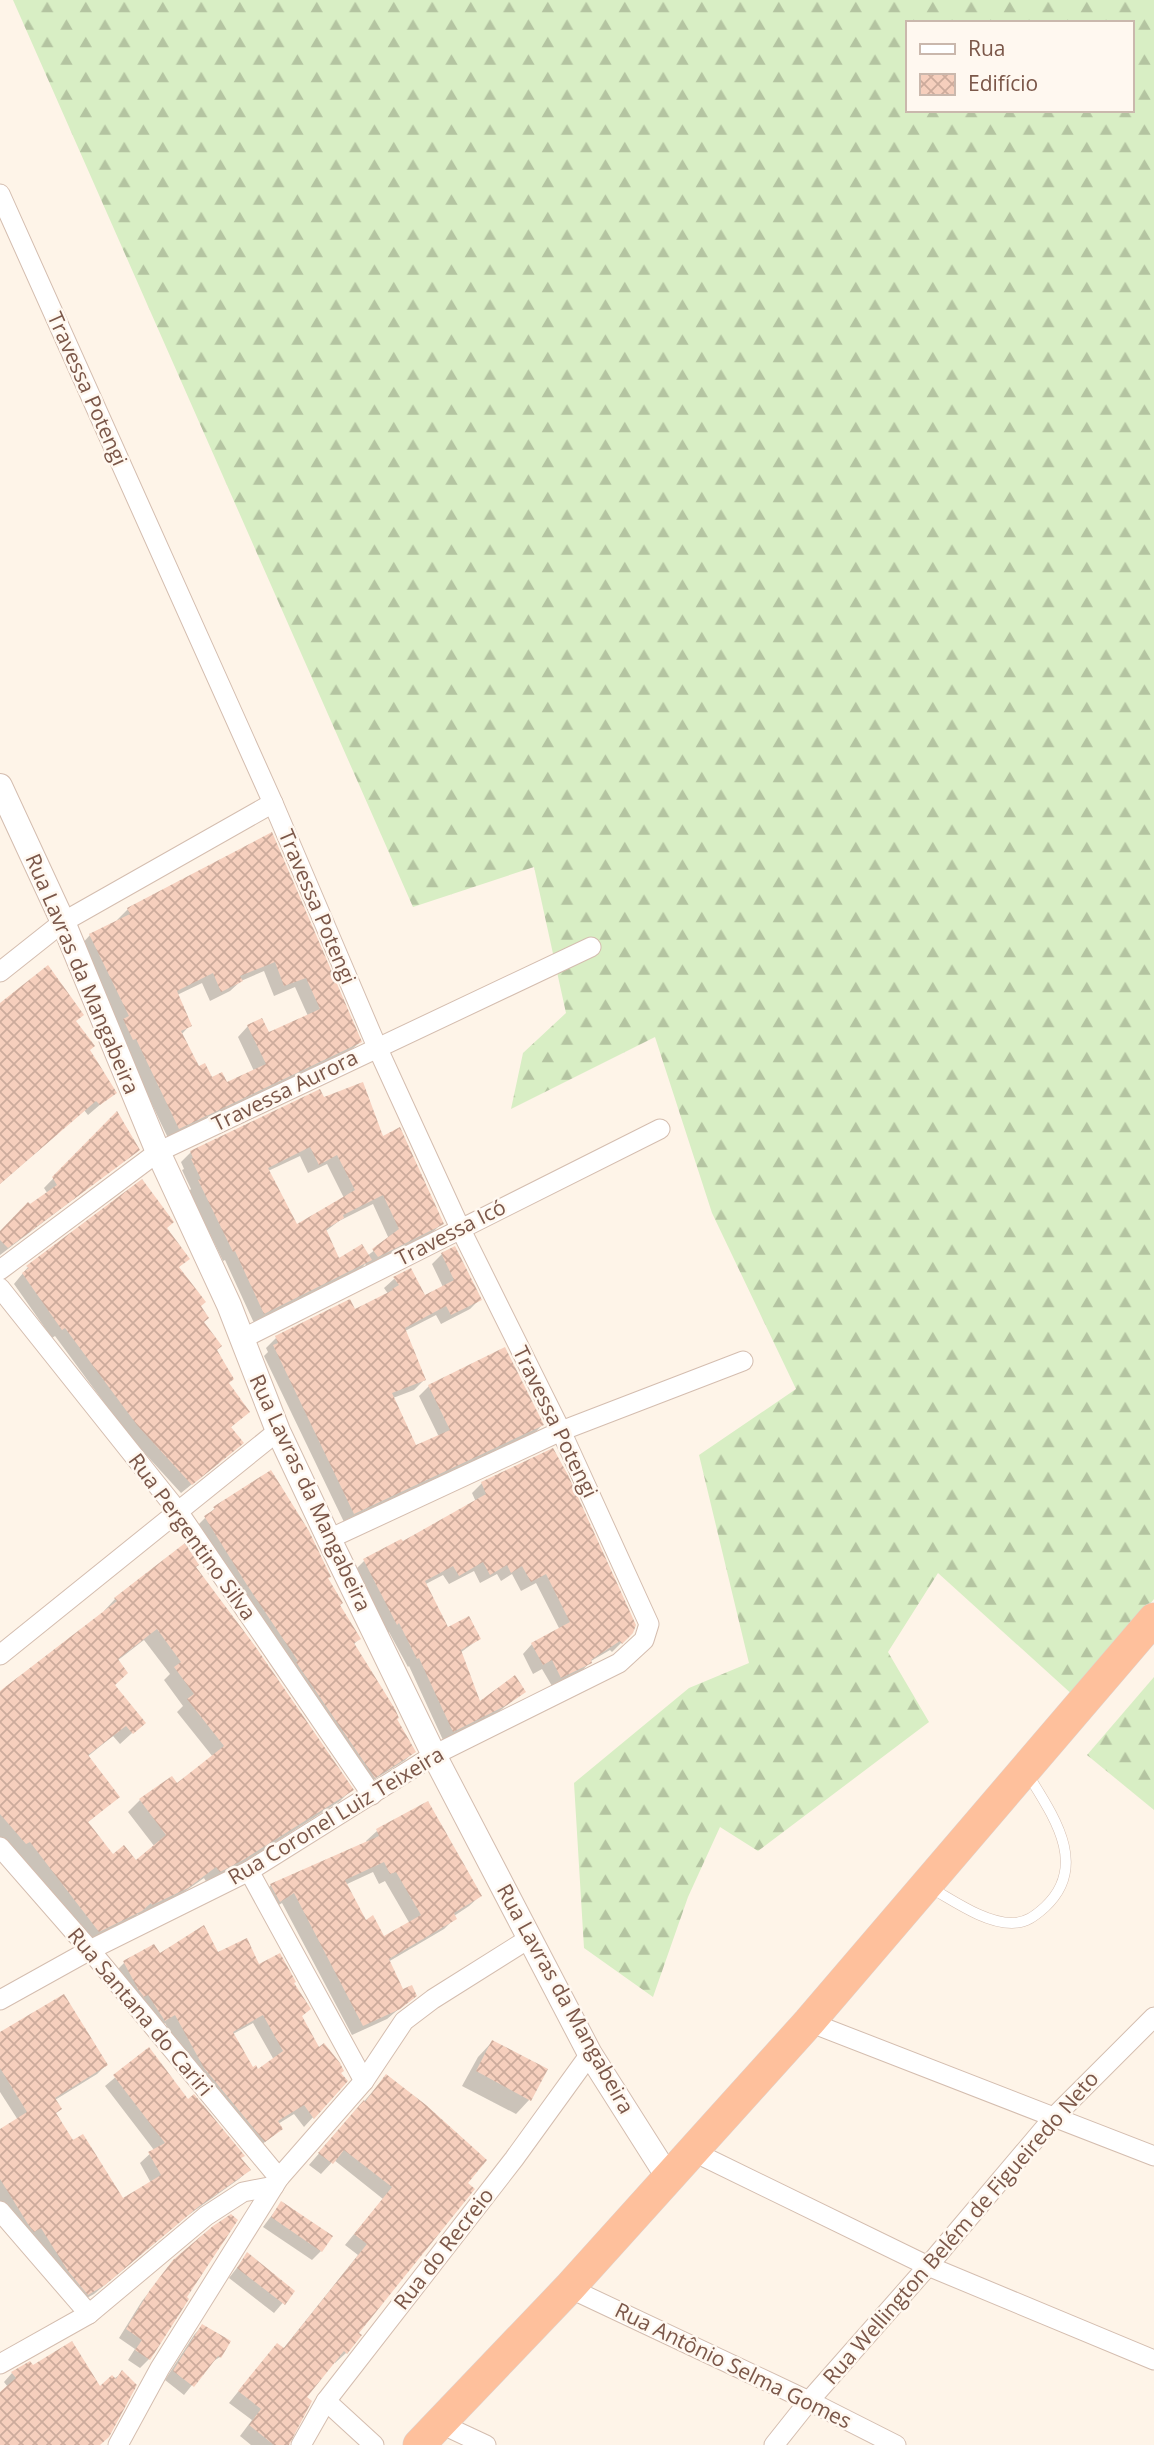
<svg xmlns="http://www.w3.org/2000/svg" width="1154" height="2445" viewBox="0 0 1154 2445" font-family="'Open Sans',sans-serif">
	<defs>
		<pattern id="forest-firs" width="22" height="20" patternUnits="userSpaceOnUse" patternTransform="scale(1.75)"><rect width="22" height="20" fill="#d8eec4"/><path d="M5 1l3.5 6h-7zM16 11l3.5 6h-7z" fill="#b4c4a1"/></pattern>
		<pattern id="building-cross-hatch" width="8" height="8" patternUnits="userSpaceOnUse" patternTransform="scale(1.75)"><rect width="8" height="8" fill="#f6cfbd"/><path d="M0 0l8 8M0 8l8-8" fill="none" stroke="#ccab9c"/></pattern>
	</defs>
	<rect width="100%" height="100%" fill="#fef4e8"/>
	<g fill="url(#forest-firs)" fill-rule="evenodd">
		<path d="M13,0H1154V1599L1075,1697L938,1573L888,1652L929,1722L758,1851L720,1827L688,1897L653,1997L584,1948L574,1783L689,1688L749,1663L699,1455L796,1389L712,1213L655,1037L511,1109L523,1053L566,1013L534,867L413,907ZM907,23H1131V110H907Z"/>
		<polygon points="1154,1677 1154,1810 1087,1755"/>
	</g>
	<g fill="#0003" fill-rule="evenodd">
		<path d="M271,835L360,1042L349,1052L168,1138L125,1048L80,946L90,935L118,921L117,920L128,909ZM264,971L274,996L295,987L308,1016L268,1034L248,1026L238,1037L254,1071L226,1085L211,1079L198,1069L181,1035L190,1025L177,995L202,983L210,1001L230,991L241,981Z"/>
		<polygon points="0,1005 75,1022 88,1050 115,1092 88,1115 84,1110 0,1184"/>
		<path d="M324,1099L382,1138L442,1223L432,1233L367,1266L365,1264L360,1270L254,1323L225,1260L223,1261L189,1191L191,1189L182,1170L184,1169L181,1162L191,1152ZM300,1156L308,1173L327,1164L344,1198L296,1227L268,1171ZM373,1204L389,1239L367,1256L338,1260L326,1231L339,1221Z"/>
		<polygon points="116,1114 138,1150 0,1255 0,1233 30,1206 48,1194 44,1188"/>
		<polygon points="165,1228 188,1258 178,1268 199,1306 202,1322 227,1383 248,1412 230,1428 232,1452 181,1493 128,1435 55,1336 52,1338 14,1284 28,1267"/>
		<polygon points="454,1248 480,1299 470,1309 441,1324 436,1315 405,1331 424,1380 414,1390 393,1398 416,1447 439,1437 419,1396 429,1386 542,1425 533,1435 344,1522 264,1356 268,1352 266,1348 276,1338 349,1301 354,1311 389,1295 384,1288 394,1279 410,1270 424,1297 443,1287 432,1264 442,1254"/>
		<polygon points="271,1473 338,1606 359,1639 353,1645 414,1752 404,1761 364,1786 196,1527 214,1509"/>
		<polygon points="482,1483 632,1632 612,1652 610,1650 591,1661 581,1672 552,1686 542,1669 533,1674 523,1654 532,1644 560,1630 536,1583 521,1591 512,1574 501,1581 497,1574 480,1583 474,1571 449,1584 443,1575 424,1585 447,1630 479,1639 460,1653 479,1704 524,1691 496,1714 443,1740 409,1666 408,1667 389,1632 387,1633 355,1570 365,1560 402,1544 476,1502 472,1493"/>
		<path d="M194,1568L351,1790L340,1801L229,1872L207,1883L204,1878L174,1899L140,1916L138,1914L128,1922L87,1943L17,1852L13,1855L0,1840V1699L105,1613L104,1611L115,1599ZM144,1640L170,1674L164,1680L183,1706L177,1712L213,1757L177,1785L140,1800L128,1812L155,1847L136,1863L113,1857L87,1823L118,1797L87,1757L113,1736L120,1744L143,1723L113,1686L117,1661Z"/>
		<path d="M377,1831L480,1896L469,1906L454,1916L455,1918L444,1929L388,1962L402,1991L415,1995L387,2019L352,2035L282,1903L269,1911L260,1896L271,1885L367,1843L366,1841ZM373,1872L379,1884L385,1881L410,1924L384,1938L365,1922L345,1885Z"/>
		<path d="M217,1954L258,1966L300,2017L319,2050L346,2081L304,2127L294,2114L278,2124L281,2129L255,2150L195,2077L165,2023L155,2029L115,1972L124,1963L160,1956ZM253,2023L274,2060L258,2071L253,2069L233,2034Z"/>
		<polygon points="0,2035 106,2065 97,2074 55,2100 55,2114 72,2143 123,2201 151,2183 140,2163 154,2150 105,2086 148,2050 188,2101 249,2170 239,2179 187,2216 94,2294 78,2303 0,2202 0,2131 18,2120 0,2092"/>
		<polygon points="492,2042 530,2099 516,2114 462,2086 478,2057"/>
		<polygon points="386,2076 424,2106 356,2333 359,2335 346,2353 335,2363 333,2362 304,2397 288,2445 251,2445 240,2436 252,2420 229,2403 267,2356 283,2349 358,2255 345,2245 383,2199 334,2160 321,2174 309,2165"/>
		<polygon points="281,2203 321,2251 312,2260 263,2227"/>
		<polygon points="247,2255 292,2292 274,2313 229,2278"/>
		<polygon points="174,2261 184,2297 149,2359 140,2368 128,2360 135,2349 119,2338 142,2301"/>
		<polygon points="202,2326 220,2357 209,2364 184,2395 165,2380 194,2335"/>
		<polygon points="32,2368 100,2389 122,2373 98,2445 0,2445 0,2395 8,2387 4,2382 12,2373"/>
	</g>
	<g fill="url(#building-cross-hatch)" fill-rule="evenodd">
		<path d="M272,832L362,1042L179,1129L136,1039L133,1040L123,1019L129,1016L89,934L130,914L127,908ZM275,962L284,986L306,978L320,1009L269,1032L262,1018L247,1025L266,1064L227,1082L222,1072L212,1077L205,1063L199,1066L181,1031L192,1026L177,991L213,973L221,992L243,981L240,976Z"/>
		<polygon points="48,965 84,1015 76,1021 95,1046 90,1050 117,1093 100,1105 96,1101 0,1184 0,1003"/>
		<path d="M363,1082L383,1136L400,1127L444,1224L378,1257L372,1249L399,1229L383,1195L343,1215L344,1218L326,1229L339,1258L362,1244L372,1260L264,1314L235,1251L233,1252L198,1180L201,1179L191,1159L193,1158L190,1151L320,1089L324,1097ZM310,1147L319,1165L337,1155L355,1190L297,1224L268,1168Z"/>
		<polygon points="117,1111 140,1150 8,1248 0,1240 0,1231 28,1202 30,1204 57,1185 52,1177"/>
		<polygon points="142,1179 174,1222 167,1228 190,1259 179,1267 206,1302 201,1306 209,1318 204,1322 222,1346 217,1350 234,1379 229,1383 250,1412 231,1427 244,1443 192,1485 137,1425 65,1328 62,1330 22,1273 29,1268 26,1266"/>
		<polygon points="455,1246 482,1300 451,1315 446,1306 405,1328 426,1380 392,1393 416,1445 450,1430 428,1385 505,1347 544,1425 354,1514 273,1345 278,1343 275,1336 350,1299 355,1309 393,1290 392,1289 399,1285 393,1277 411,1268 425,1295 454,1280 441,1253"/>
		<polygon points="553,1448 568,1475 636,1625 633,1633 622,1644 620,1641 591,1660 592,1663 561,1678 552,1660 543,1665 531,1643 570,1622 546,1574 531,1582 522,1566 511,1573 507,1565 490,1575 483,1562 459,1576 453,1566 425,1581 448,1627 469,1616 481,1639 461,1650 480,1701 515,1675 526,1692 507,1705 453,1732 419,1658 417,1659 399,1623 397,1625 363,1559 401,1539 403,1541 486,1494 481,1482"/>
		<polygon points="271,1470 309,1531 331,1577 328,1578 343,1603 340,1605 361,1639 354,1643 395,1709 399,1718 397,1719 416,1752 375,1778 296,1662 298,1661 247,1585 204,1516 215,1509 213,1507"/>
		<path d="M185,1543L199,1565L196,1567L255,1646L354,1790L243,1860L220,1872L216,1867L188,1888L152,1905L151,1903L142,1911L99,1932L30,1842L26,1844L0,1814V1691L117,1601L114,1598ZM157,1629L181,1662L174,1667L194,1694L187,1699L224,1746L177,1783L172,1776L139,1799L166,1835L136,1860L124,1845L113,1854L88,1822L120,1797L88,1755L126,1726L133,1734L146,1723L115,1685L128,1673L118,1659Z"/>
		<path d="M428,1801L482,1896L454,1913L457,1919L389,1959L403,1989L412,1985L417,1996L400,2009L363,2026L294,1893L280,1902L270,1884L379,1836L376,1829ZM384,1862L390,1874L396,1872L421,1915L384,1936L373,1915L366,1920L345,1880Z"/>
		<path d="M204,1925L218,1952L247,1938L259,1964L280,1953L296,1982L294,1983L311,2009L302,2016L319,2047L324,2043L340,2063L344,2071L341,2073L348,2081L314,2119L304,2105L278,2121L283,2129L265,2142L204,2068L175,2015L165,2021L148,1995L144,1997L138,1989L123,1961L154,1944L160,1953ZM263,2015L283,2051L258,2069L256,2065L253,2067L233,2032Z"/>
		<polygon points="64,1994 108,2065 55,2098 62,2109 56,2113 73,2140 83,2134 123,2198 161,2175 148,2152 165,2143 113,2075 149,2047 188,2099 194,2094 245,2156 241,2158 251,2170 198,2207 105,2285 88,2295 68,2271 41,2228 34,2232 28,2224 0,2179 0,2129 27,2112 0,2068 0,2032"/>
		<polygon points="492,2040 548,2069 531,2101 476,2071"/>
		<polygon points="386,2074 426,2105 487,2160 468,2183 475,2189 359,2333 362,2335 347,2354 344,2351 307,2397 312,2401 289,2445 274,2445 249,2425 261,2409 238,2391 277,2343 284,2348 367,2244 354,2234 392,2187 344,2150 333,2164 318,2153 364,2100 365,2102"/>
		<polygon points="281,2201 333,2236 322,2252 271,2217"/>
		<polygon points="231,2214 238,2220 187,2297 189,2299 150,2360 135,2350 142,2340 126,2329 150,2290 173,2260 213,2226"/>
		<polygon points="247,2252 295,2291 285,2305 237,2268"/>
		<polygon points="202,2324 231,2341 221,2358 218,2356 194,2387 173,2371"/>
		<polygon points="72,2341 100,2386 112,2375 116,2379 122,2370 137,2385 109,2437 100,2445 0,2445 0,2392 16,2378 11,2372 30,2361 33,2365"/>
	</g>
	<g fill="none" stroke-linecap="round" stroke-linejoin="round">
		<defs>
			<path id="service" d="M929,1887C953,1900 984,1923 1012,1923C1026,1923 1035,1916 1045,1907C1090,1865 1052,1814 1027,1773"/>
			<g id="minor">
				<polyline points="0,194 273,803 377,1047 460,1228 561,1431 649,1624 644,1640 619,1663 434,1755 249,1871 90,1950 0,2000"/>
				<polyline points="0,972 63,922 273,803"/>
				<polyline points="0,1270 158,1152 591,947"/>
				<polyline points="0,1288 177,1510 372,1795"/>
				<polyline points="242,1339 660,1129"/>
				<polyline points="329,1539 561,1431 743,1361"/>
				<polyline points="0,1655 278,1431"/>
				<polyline points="0,1847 90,1950 279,2178"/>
				<polyline points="249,1871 364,2081"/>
				<polyline points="809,2022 1154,2156"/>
				<polyline points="692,2151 928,2266 1154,2360"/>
				<polyline points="0,2211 89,2314"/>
				<polyline points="569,2288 809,2401 896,2445"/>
				<polyline points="0,2364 89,2314 206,2216 243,2192 274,2186"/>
				<polyline points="326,2401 374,2445"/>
				<polyline points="441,2424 486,2445"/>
				<polyline points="118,2445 160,2368 279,2178 364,2081 404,2021 433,1999 530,1938"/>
				<polyline points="301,2445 326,2401 514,2159 590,2054"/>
				<polyline points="774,2445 809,2401 928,2266 1054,2117 1154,2017"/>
			</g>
			<polyline id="tertiary" points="0,786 63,922 158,1152 229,1305 278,1431 329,1539 434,1755 590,2054 668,2177"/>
			<polyline id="trunk" points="419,2445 569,2288 809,2022 1154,1619"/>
		</defs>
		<use href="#service" stroke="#d4bdaf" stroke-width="11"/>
		<use href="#minor" stroke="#d4bdaf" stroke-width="21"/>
		<use href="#tertiary" stroke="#d4bdaf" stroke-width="26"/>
		<use href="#trunk" stroke="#ddd3d0" stroke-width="33"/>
		<use href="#service" stroke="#fff" stroke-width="10"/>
		<use href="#minor" stroke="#fff" stroke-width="19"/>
		<use href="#tertiary" stroke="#fff" stroke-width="24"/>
		<use href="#trunk" stroke="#fec09c" stroke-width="32"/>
	</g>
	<g text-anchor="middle" stroke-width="5" stroke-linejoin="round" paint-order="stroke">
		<g font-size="21" fill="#7b5749" stroke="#fff8f0">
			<text transform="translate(87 389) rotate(66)" y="7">Travessa Potengi</text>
			<text transform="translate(317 907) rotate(67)" y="7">Travessa Potengi</text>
			<text transform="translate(82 974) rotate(67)" y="7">Rua Lavras da Mangabeira</text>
			<text transform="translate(285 1091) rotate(-26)" y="7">Travessa Aurora</text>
			<text transform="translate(451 1233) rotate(-27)" y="7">Travessa Icó</text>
			<text transform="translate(555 1422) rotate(64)" y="7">Travessa Potengi</text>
			<text transform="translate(310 1493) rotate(65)" y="7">Rua Lavras da Mangabeira</text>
			<text transform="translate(192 1537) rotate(54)" y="7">Rua Pergentino Silva</text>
			<text transform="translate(336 1816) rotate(-31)" y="7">Rua Coronel Luiz Teixeira</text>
			<text transform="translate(565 1999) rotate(61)" y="7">Rua Lavras da Mangabeira</text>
			<text transform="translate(140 2012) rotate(50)" y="7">Rua Santana do Cariri</text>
			<text transform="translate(961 2228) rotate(-49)" y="7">Rua Wellington Belém de Figueiredo Neto</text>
			<text transform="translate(444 2249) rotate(-52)" y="7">Rua do Recreio</text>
			<text transform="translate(733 2366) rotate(26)" y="7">Rua Antônio Selma Gomes</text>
		</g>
	</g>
	<rect x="906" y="21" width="228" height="91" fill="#fff8f0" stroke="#cab8ad" stroke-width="2"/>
	<rect x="920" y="44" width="35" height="10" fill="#ffffff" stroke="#cab8ad" stroke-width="2"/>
	<text x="968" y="56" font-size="21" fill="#7b5749">Rua</text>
	<rect x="920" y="74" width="35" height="21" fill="url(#building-cross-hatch)" stroke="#cab8ad" stroke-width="2"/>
	<text x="968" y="91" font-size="21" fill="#7b5749">Edifício</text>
</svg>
